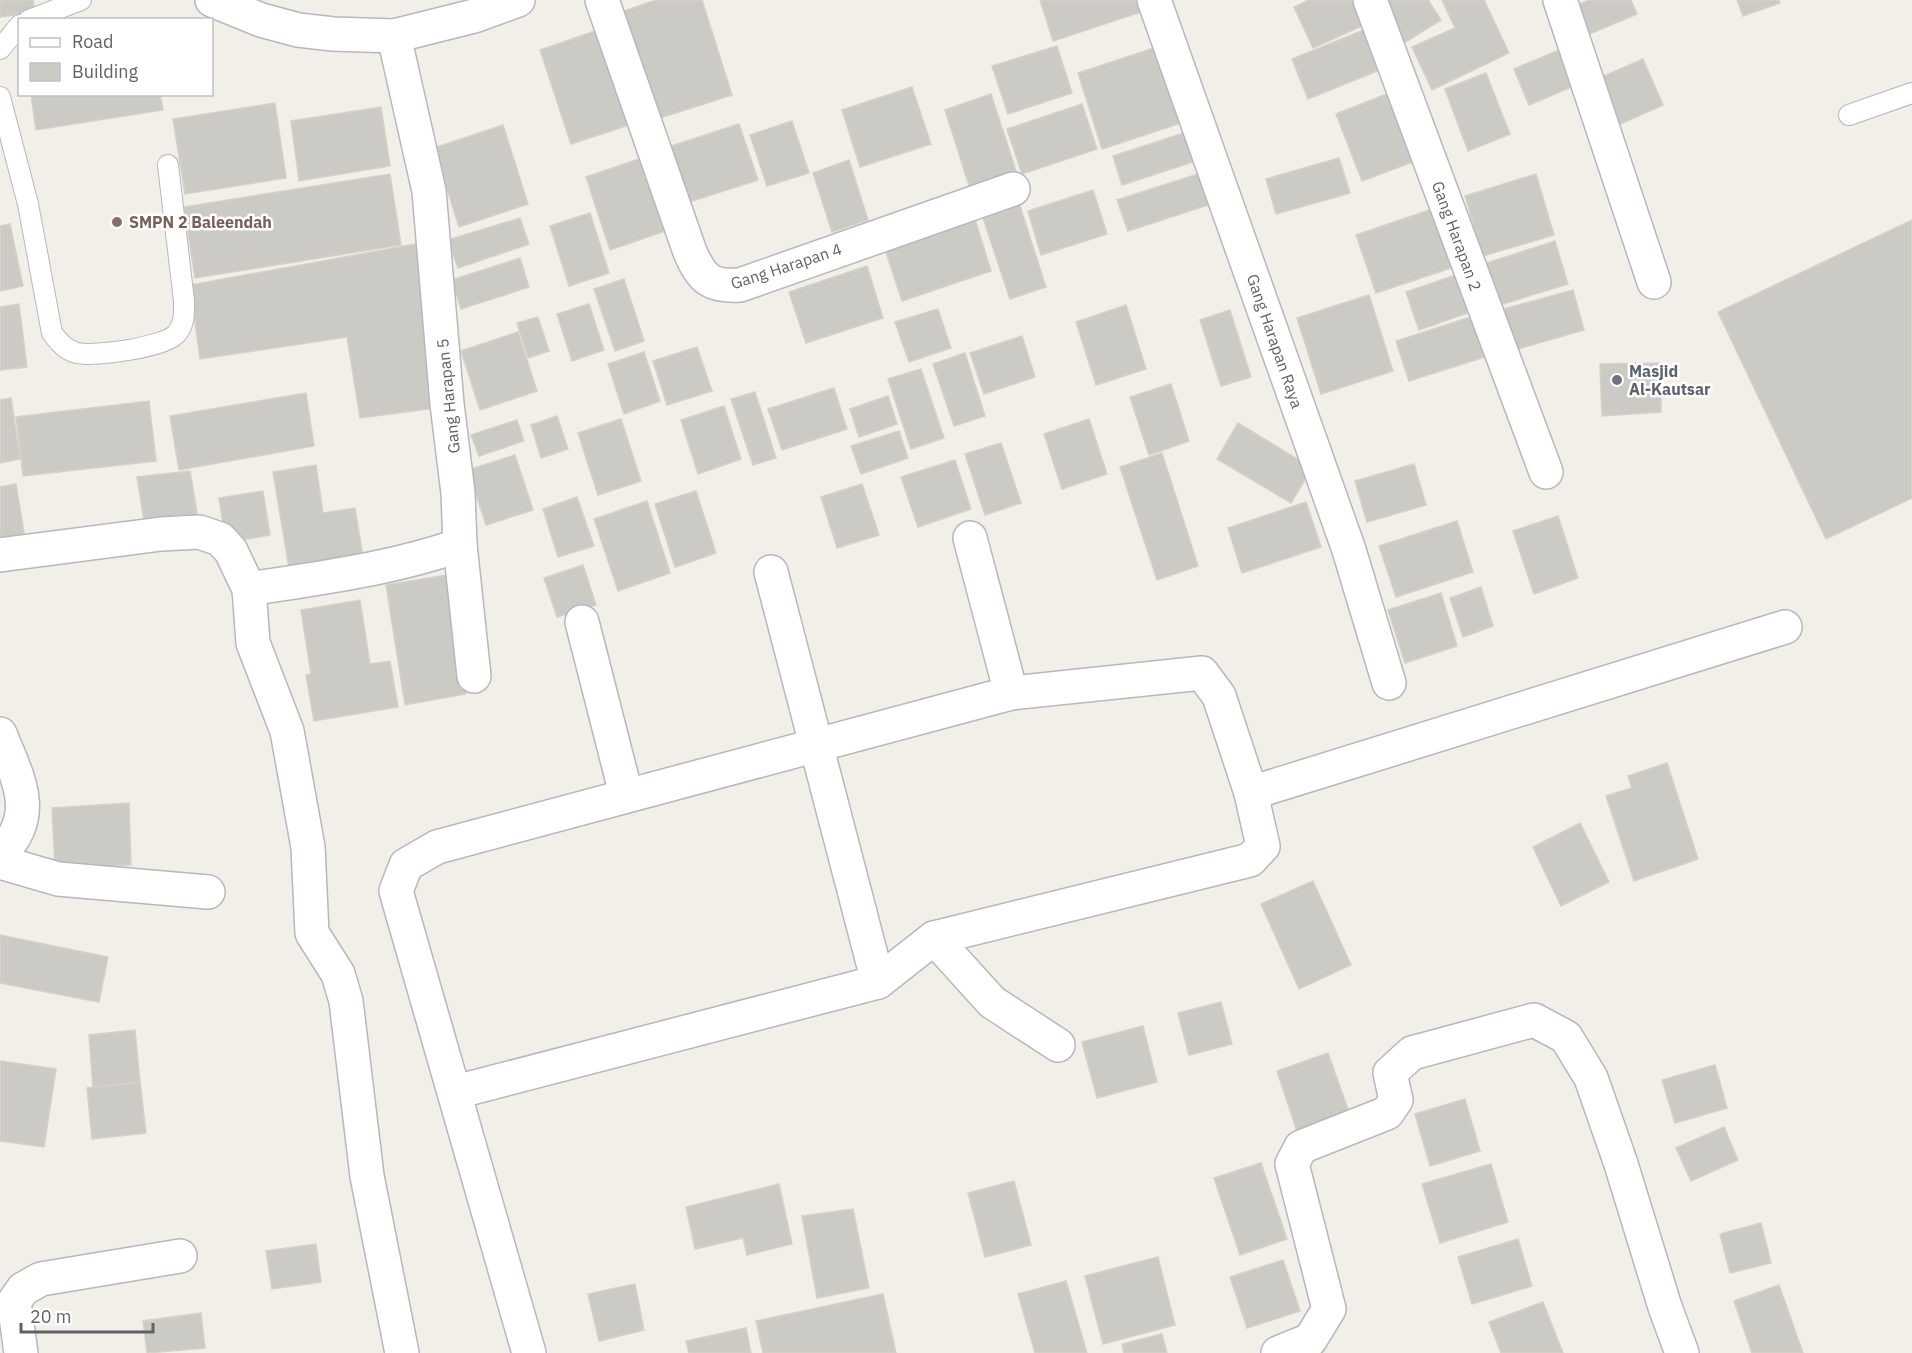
<svg xmlns="http://www.w3.org/2000/svg" width="1912" height="1353" viewBox="0 0 1912 1353" font-family="'IBM Plex Sans',sans-serif">
	<rect width="100%" height="100%" fill="#f1efe8"/>
	<g fill="#cccac5" stroke="#d6d1c6" stroke-width="1.5">
		<polygon points="0,0 33,0 35,12 0,17"/>
		<polygon points="656,0 702,0 732,95 660,118 624,11"/>
		<polygon points="1040,0 1137,0 1141,12 1053,41"/>
		<polygon points="1309,0 1353,0 1364,25 1313,48 1294,7"/>
		<polygon points="1378,0 1428,0 1441,20 1404,43"/>
		<polygon points="1442,0 1484,0 1509,53 1432,90 1412,47 1455,28"/>
		<polygon points="1589,0 1631,0 1637,14 1587,35 1575,6"/>
		<polygon points="1737,0 1779,0 1780,3 1743,16"/>
		<polygon points="1371,27 1387,67 1308,99 1292,59"/>
		<polygon points="604,28 635,123 571,144 540,50"/>
		<polygon points="1057,46 1072,93 1008,114 992,66"/>
		<polygon points="1157,47 1181,123 1102,149 1078,73"/>
		<polygon points="1566,47 1581,83 1529,105 1514,69"/>
		<polygon points="1643,59 1663,105 1616,126 1595,80"/>
		<polygon points="1486,73 1510,134 1468,151 1445,89"/>
		<polygon points="912,87 931,144 860,167 842,110"/>
		<polygon points="1397,90 1423,158 1362,181 1336,114"/>
		<polygon points="31,94 160,94 163,110 36,130"/>
		<polygon points="991,94 1018,177 971,192 945,110"/>
		<polygon points="275,103 286,178 185,194 173,119"/>
		<polygon points="1082,104 1097,149 1022,174 1007,129"/>
		<polygon points="381,107 390,166 299,181 291,121"/>
		<polygon points="792,121 809,173 767,186 750,135"/>
		<polygon points="739,124 758,180 683,204 665,148"/>
		<polygon points="503,125 528,204 459,227 434,148"/>
		<polygon points="1190,131 1199,160 1122,185 1113,156"/>
		<polygon points="648,156 671,229 610,250 586,177"/>
		<polygon points="1339,158 1350,193 1276,214 1266,179"/>
		<polygon points="849,160 868,220 832,232 813,173"/>
		<polygon points="1201,173 1211,204 1128,231 1117,200"/>
		<polygon points="390,174 401,245 195,278 184,207"/>
		<polygon points="1536,174 1554,235 1483,256 1465,196"/>
		<polygon points="1093,190 1107,234 1041,255 1028,211"/>
		<polygon points="1019,203 1046,287 1010,299 982,215"/>
		<polygon points="1441,206 1460,265 1376,293 1356,235"/>
		<polygon points="590,213 609,273 569,286 550,226"/>
		<polygon points="974,216 991,271 902,301 884,246"/>
		<polygon points="520,218 529,244 458,268 448,240"/>
		<polygon points="1912,220 1912,498 1826,539 1718,312"/>
		<polygon points="10,224 23,286 0,291 0,226"/>
		<polygon points="1555,241 1568,284 1500,305 1487,263"/>
		<polygon points="416,244 435,408 360,418 347,337 200,359 190,285"/>
		<polygon points="520,258 529,287 461,309 452,280"/>
		<polygon points="867,266 883,318 806,343 789,292"/>
		<polygon points="1462,273 1476,310 1419,330 1406,292"/>
		<polygon points="624,279 644,341 615,351 594,289"/>
		<polygon points="1573,290 1584,330 1511,351 1500,310"/>
		<polygon points="1369,295 1393,371 1321,394 1297,318"/>
		<polygon points="19,304 27,367 0,370 0,307"/>
		<polygon points="589,304 604,350 572,361 557,314"/>
		<polygon points="1126,305 1146,369 1096,385 1076,322"/>
		<polygon points="938,309 951,348 909,362 895,322"/>
		<polygon points="1230,310 1251,377 1221,386 1200,320"/>
		<polygon points="1477,315 1491,355 1409,381 1396,341"/>
		<polygon points="538,317 549,351 528,358 517,323"/>
		<polygon points="518,332 537,391 480,410 461,351"/>
		<polygon points="1022,336 1035,377 984,394 970,353"/>
		<polygon points="697,347 712,391 667,405 653,361"/>
		<polygon points="644,352 660,401 624,414 608,364"/>
		<polygon points="965,353 985,416 954,426 933,364"/>
		<polygon points="1661,363 1661,412 1602,416 1600,364"/>
		<polygon points="921,369 944,438 911,449 888,379"/>
		<polygon points="1171,384 1189,441 1149,455 1130,397"/>
		<polygon points="834,388 847,429 782,450 768,409"/>
		<polygon points="755,392 776,458 753,465 731,399"/>
		<polygon points="306,393 314,446 179,470 170,416"/>
		<polygon points="888,396 897,424 859,437 850,409"/>
		<polygon points="11,398 20,459 0,463 0,400"/>
		<polygon points="149,401 156,461 23,476 16,417"/>
		<polygon points="724,406 741,459 698,474 681,420"/>
		<polygon points="557,416 568,449 541,458 531,425"/>
		<polygon points="621,419 641,481 598,495 578,433"/>
		<polygon points="1089,419 1107,474 1062,489 1044,434"/>
		<polygon points="517,420 524,441 479,456 471,435"/>
		<polygon points="1238,423 1312,468 1291,503 1217,459"/>
		<polygon points="899,431 908,458 861,474 851,446"/>
		<polygon points="1001,443 1021,503 985,515 965,454"/>
		<polygon points="1162,453 1198,566 1157,580 1120,467"/>
		<polygon points="515,455 533,510 486,525 468,470"/>
		<polygon points="955,460 971,509 918,527 901,477"/>
		<polygon points="1414,464 1426,505 1367,522 1355,481"/>
		<polygon points="316,465 323,513 355,508 364,563 290,574 273,472"/>
		<polygon points="190,471 199,524 146,533 137,477"/>
		<polygon points="16,484 26,545 0,550 0,487"/>
		<polygon points="862,484 879,535 837,548 821,497"/>
		<polygon points="263,491 270,535 226,543 219,498"/>
		<polygon points="696,491 716,553 675,567 655,504"/>
		<polygon points="577,497 594,546 558,557 543,509"/>
		<polygon points="647,501 670,573 618,591 594,519"/>
		<polygon points="1306,502 1321,547 1242,573 1228,528"/>
		<polygon points="1558,516 1578,578 1534,594 1513,531"/>
		<polygon points="1457,521 1473,572 1396,597 1379,546"/>
		<polygon points="583,565 596,605 557,617 544,578"/>
		<polygon points="446,575 466,694 405,705 386,585"/>
		<polygon points="1481,587 1493,626 1463,637 1450,598"/>
		<polygon points="1441,593 1457,646 1405,663 1388,610"/>
		<polygon points="360,600 370,664 390,661 398,707 314,721 306,675 311,674 301,610"/>
		<polygon points="1667,763 1698,859 1634,881 1606,796 1632,788 1628,776"/>
		<polygon points="129,803 131,865 55,868 52,808"/>
		<polygon points="1580,823 1609,882 1561,906 1533,847"/>
		<polygon points="1313,881 1351,965 1299,989 1261,904"/>
		<polygon points="0,935 108,957 99,1002 0,983"/>
		<polygon points="1221,1002 1232,1044 1189,1055 1178,1013"/>
		<polygon points="1143,1026 1157,1082 1097,1098 1082,1042"/>
		<polygon points="135,1030 140,1082 93,1087 89,1035"/>
		<polygon points="1328,1053 1350,1115 1298,1134 1277,1071"/>
		<polygon points="0,1061 56,1069 44,1147 0,1141"/>
		<polygon points="1715,1065 1727,1108 1675,1123 1662,1080"/>
		<polygon points="140,1082 146,1133 92,1139 87,1088"/>
		<polygon points="1465,1099 1480,1151 1430,1166 1415,1114"/>
		<polygon points="1724,1127 1738,1160 1691,1181 1676,1148"/>
		<polygon points="1261,1163 1287,1239 1240,1255 1214,1178"/>
		<polygon points="1491,1164 1508,1222 1440,1243 1422,1184"/>
		<polygon points="1014,1181 1031,1245 985,1257 968,1193"/>
		<polygon points="779,1184 792,1244 747,1255 743,1238 695,1249 686,1207"/>
		<polygon points="853,1209 869,1288 817,1298 802,1216"/>
		<polygon points="1761,1223 1771,1263 1730,1273 1720,1234"/>
		<polygon points="1518,1239 1532,1286 1472,1304 1458,1257"/>
		<polygon points="316,1244 321,1282 272,1289 266,1251"/>
		<polygon points="1158,1257 1175,1325 1103,1344 1085,1276"/>
		<polygon points="1283,1260 1300,1311 1247,1328 1230,1277"/>
		<polygon points="1066,1281 1087,1353 1035,1353 1018,1294"/>
		<polygon points="635,1284 644,1330 599,1341 588,1294"/>
		<polygon points="1779,1285 1803,1353 1752,1353 1734,1301"/>
		<polygon points="883,1294 896,1353 763,1353 756,1321"/>
		<polygon points="1543,1302 1563,1353 1501,1353 1489,1322"/>
		<polygon points="201,1313 205,1348 147,1353 143,1321"/>
		<polygon points="746,1328 751,1353 689,1353 686,1341"/>
		<polygon points="1162,1334 1167,1353 1124,1353 1122,1344"/>
	</g>
	<g fill="none" stroke-linecap="round" stroke-linejoin="round">
		<defs>
			<g id="service">
				<polyline points="29,20 81,0"/>
				<polyline points="0,49 20,25"/>
				<path d="M0,97L28,204L52,333C59,342 65,350 77,353C95,357 167,347 177,333C185,323 184,313 184,301L168,165"/>
				<polyline points="1849,115 1912,93"/>
			</g>
			<g id="minor">
				<polyline points="212,0 261,20 298,30 333,34 394,36 474,16 518,0"/>
				<path d="M602,0L690,252C702,279 710,287 740,285L1013,189"/>
				<polyline points="1154,0 1349,550 1389,683"/>
				<polyline points="1370,0 1546,472"/>
				<polyline points="1560,0 1654,282"/>
				<polyline points="970,538 1011,693"/>
				<polyline points="460,545 474,676"/>
				<polyline points="0,555 161,534 199,532 220,539 231,551 249,589 253,643 287,731 308,847 312,933 338,974 346,1001 367,1176 402,1353"/>
				<polyline points="771,572 878,982"/>
				<path d="M249,589C320,578 392,569 460,545L458,493L447,404L429,191L394,36"/>
				<polyline points="582,622 626,794"/>
				<path d="M0,734C18,779 40,815 0,854"/>
				<polyline points="1251,793 1785,627"/>
				<polyline points="0,862 58,879 208,892"/>
				<polyline points="934,938 992,1002 1058,1045"/>
				<polyline points="456,1092 878,982 934,938 1250,860 1263,846 1251,793 1219,696 1202,673 1011,693 437,847 406,865 396,891 529,1353"/>
				<polyline points="21,1353 14,1302 23,1289 41,1279 180,1256"/>
				<polyline points="1278,1353 1310,1340 1329,1309 1292,1164 1301,1147 1387,1113 1396,1100 1390,1073 1412,1053 1534,1020 1566,1037 1591,1078 1621,1164 1665,1307 1682,1353"/>
			</g>
		</defs>
		<use href="#service" stroke="#b5b8bc" stroke-width="22"/>
		<use href="#minor" stroke="#b5b8bc" stroke-width="36"/>
		<use href="#service" stroke="#fff" stroke-width="20"/>
		<use href="#minor" stroke="#fff" stroke-width="33"/>
	</g>
	<circle fill="#8d6e63" stroke="#fff" stroke-width="2" cx="117" cy="222" r="6"/>
	<circle fill="#6b7280" stroke="#fff" stroke-width="2" cx="1617" cy="380" r="6"/>
	<g text-anchor="middle" stroke-width="5" stroke-linejoin="round" paint-order="stroke">
		<g font-size="16" font-weight="bold" fill="#785e54" stroke="#fff" text-anchor="start">
			<text x="129" y="228">SMPN 2 Baleendah</text>
		</g>
		<g font-size="16" fill="#5f6368" stroke="#fff">
			<text transform="translate(1457 236) rotate(70)" y="6">Gang Harapan 2</text>
			<text transform="translate(786 266) rotate(-18)" y="6">Gang Harapan 4</text>
			<text transform="translate(1275 341) rotate(71)" y="6">Gang Harapan Raya</text>
			<text transform="translate(448 396) rotate(-96)" y="6">Gang Harapan 5</text>
		</g>
		<g font-size="16" font-weight="bold" fill="#5b616d" stroke="#fff" text-anchor="start">
			<text x="1629" y="377">Masjid<tspan x="1629" dy="18">Al-Kautsar</tspan></text>
		</g>
	</g>
	<rect x="18" y="18" width="195" height="78" fill="#ffffff" stroke="#bfc1c3" stroke-width="1.5"/>
	<rect x="30" y="38" width="30" height="9" fill="#ffffff" stroke="#bfc1c3" stroke-width="1.5"/>
	<text x="72" y="48" font-size="18" fill="#5f6368">Road</text>
	<rect x="30" y="63" width="30" height="18" fill="#cccac5" stroke="#bfc1c3" stroke-width="1.5"/>
	<text x="72" y="78" font-size="18" fill="#5f6368">Building</text>
	<path d="M21 1323v9h132v-9" fill="none" stroke="#5f6368" stroke-width="3"/>
	<text x="30" y="1323" font-size="18" fill="#5f6368" stroke="#ffffff" stroke-width="4.5" paint-order="stroke">20 m</text>
</svg>
